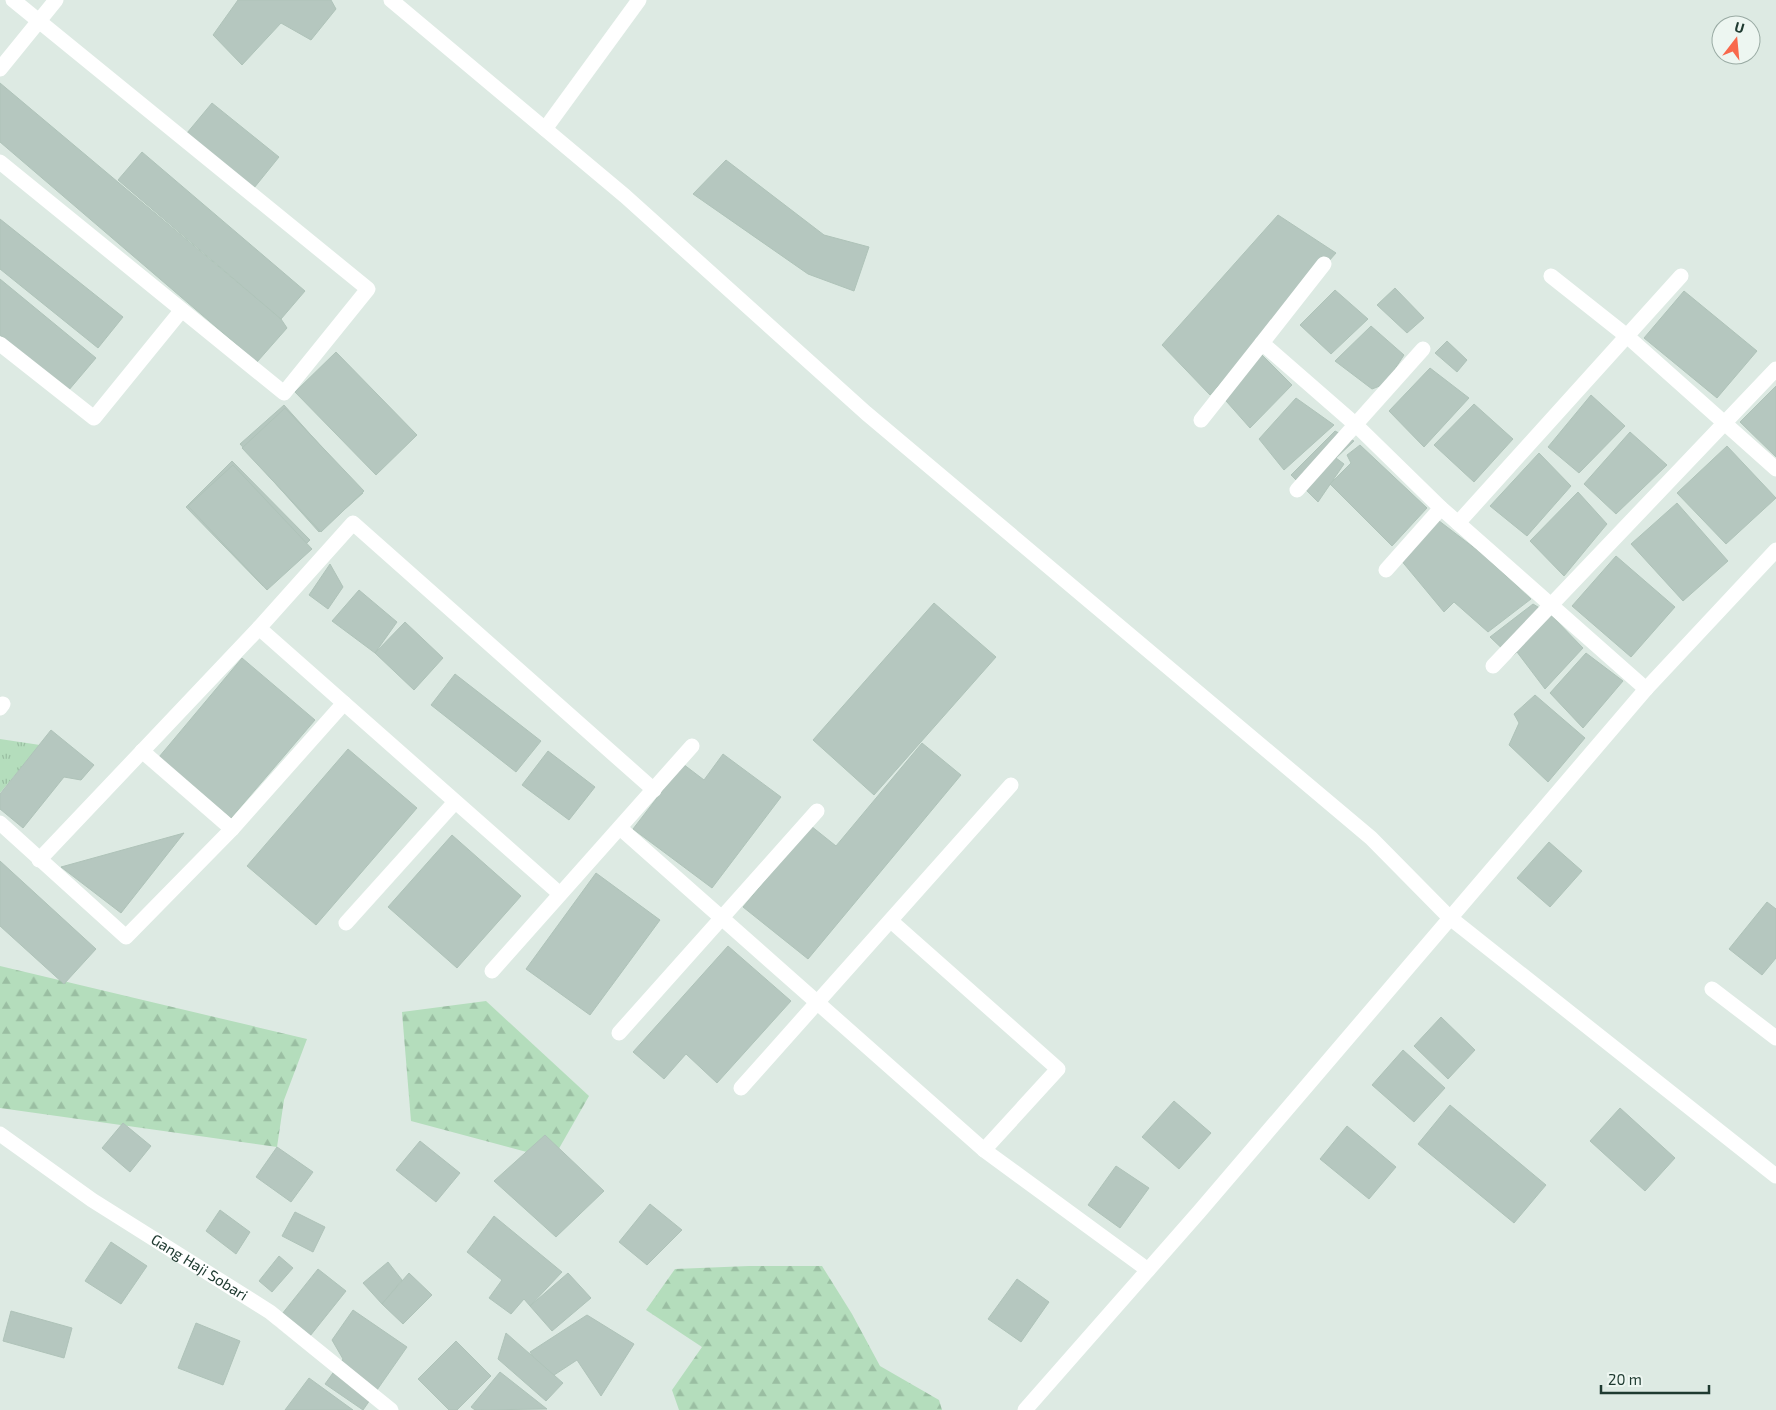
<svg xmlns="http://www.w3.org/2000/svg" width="1776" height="1410" viewBox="0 0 1776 1410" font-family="'Exo 2',sans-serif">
	<defs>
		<pattern id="grass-tufts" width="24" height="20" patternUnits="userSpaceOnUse" patternTransform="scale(1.25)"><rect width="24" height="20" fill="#b4ddbc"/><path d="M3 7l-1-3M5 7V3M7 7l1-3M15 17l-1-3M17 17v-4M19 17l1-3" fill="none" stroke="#9abea2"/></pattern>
		<pattern id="forest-firs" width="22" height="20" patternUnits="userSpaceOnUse" patternTransform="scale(1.25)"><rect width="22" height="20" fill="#b4ddbc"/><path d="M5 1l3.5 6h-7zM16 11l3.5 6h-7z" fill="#9abea2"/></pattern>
	</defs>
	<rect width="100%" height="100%" fill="#ddeae3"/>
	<polygon fill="url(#grass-tufts)" points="0,739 40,745 0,793"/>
	<g fill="url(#forest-firs)">
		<polygon points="0,966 307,1039 284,1100 277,1147 0,1108"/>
		<polygon points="486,1001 589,1096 553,1159 411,1121 402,1012"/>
		<polygon points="749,1266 822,1266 852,1314 880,1366 939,1400 942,1410 679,1410 672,1390 702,1347 646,1310 675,1269"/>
	</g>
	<g fill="#b5c7bf" stroke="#afc3b9">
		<polygon points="238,0 331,0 336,9 311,40 281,23 242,65 213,35"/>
		<polygon points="0,83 281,319 287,328 257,362 0,142"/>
		<polygon points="212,103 279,157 254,188 187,133"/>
		<polygon points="142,152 305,291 281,319 118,180"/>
		<polygon points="726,160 824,235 869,247 854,291 808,274 693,194"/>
		<polygon points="1278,215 1336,253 1210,395 1162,345"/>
		<polygon points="0,219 123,317 98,348 0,269"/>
		<polygon points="0,279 96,358 68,391 0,335"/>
		<polygon points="1395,288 1424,318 1407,333 1377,305"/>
		<polygon points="1335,290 1368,319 1331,354 1300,325"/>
		<polygon points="1684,291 1757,351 1717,398 1644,338"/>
		<polygon points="1371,326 1404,355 1385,384 1372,389 1335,361"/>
		<polygon points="1447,341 1467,360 1457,372 1435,353"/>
		<polygon points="336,352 417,435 376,475 295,392"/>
		<polygon points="1259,352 1292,385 1250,428 1219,393"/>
		<polygon points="1430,368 1469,398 1424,447 1389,411"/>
		<polygon points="1776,386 1776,457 1740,422"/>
		<polygon points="1591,395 1625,426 1579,473 1548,447"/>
		<polygon points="1296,398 1334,425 1284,470 1259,439"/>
		<polygon points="1474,404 1513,439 1474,482 1434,445"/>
		<polygon points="284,405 363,493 319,532 240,444"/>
		<polygon points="285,408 364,491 321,532 242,448"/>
		<polygon points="1335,431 1354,441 1336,458 1344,464 1318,502 1291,475"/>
		<polygon points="1630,432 1667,465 1616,514 1584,484"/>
		<polygon points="1360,445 1427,508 1392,546 1330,484 1351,463 1347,455"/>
		<polygon points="1727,446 1776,498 1726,544 1677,493"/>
		<polygon points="1539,453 1571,486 1527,536 1490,506"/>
		<polygon points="232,461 310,540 263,586 186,507"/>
		<polygon points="233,465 312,549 267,590 188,506"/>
		<polygon points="1578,492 1607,524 1564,576 1530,541"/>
		<polygon points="1677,503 1728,561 1683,601 1631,544"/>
		<polygon points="1430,514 1481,553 1531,599 1488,632 1454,602 1444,612 1395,553"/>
		<polygon points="1616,556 1675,607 1631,657 1572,606"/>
		<polygon points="330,564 343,587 328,609 309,595"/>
		<polygon points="359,590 397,622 375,653 332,621"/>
		<polygon points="934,603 996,657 874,795 813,740"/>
		<polygon points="1533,604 1551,615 1583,648 1545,689 1517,652 1511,657 1490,637"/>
		<polygon points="405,622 443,658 414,690 375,653"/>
		<polygon points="1586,653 1623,681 1583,728 1550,693"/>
		<polygon points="242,658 315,720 231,818 159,757"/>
		<polygon points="455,674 541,741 516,772 431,705"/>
		<polygon points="1535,695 1585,738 1548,782 1509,745 1519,723 1514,714"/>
		<polygon points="51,730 94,765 81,780 64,777 23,828 0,809 0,794"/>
		<polygon points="922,743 961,775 808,959 743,907 811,826 836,846"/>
		<polygon points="348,749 417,808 316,925 247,866"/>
		<polygon points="548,751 595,787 569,820 522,785"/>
		<polygon points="723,754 781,797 712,888 633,829 683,764 704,780"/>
		<polygon points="184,833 121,913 61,867"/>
		<polygon points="452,835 521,896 457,968 388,907"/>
		<polygon points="1549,842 1582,871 1550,907 1517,878"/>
		<polygon points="0,861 96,949 64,984 0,926"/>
		<polygon points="596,873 660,920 590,1015 526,969"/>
		<polygon points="1767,902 1776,909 1776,958 1762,975 1729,949"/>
		<polygon points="728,946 791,1001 717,1083 686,1054 664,1079 633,1052"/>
		<polygon points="1441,1017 1475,1050 1448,1079 1414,1046"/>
		<polygon points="1403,1050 1445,1088 1414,1122 1372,1085"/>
		<polygon points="1174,1101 1211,1133 1179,1169 1142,1137"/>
		<polygon points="1450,1105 1546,1185 1514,1223 1418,1144"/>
		<polygon points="1620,1108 1675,1158 1645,1191 1590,1141"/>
		<polygon points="123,1123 151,1146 130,1172 102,1148"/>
		<polygon points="1347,1126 1396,1167 1369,1199 1320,1159"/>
		<polygon points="545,1135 604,1191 556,1237 494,1181"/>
		<polygon points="420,1141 460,1173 436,1202 396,1170"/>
		<polygon points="277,1147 313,1172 291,1202 256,1177"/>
		<polygon points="1116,1166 1149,1188 1120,1228 1088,1205"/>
		<polygon points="650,1204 682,1230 647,1265 619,1242"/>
		<polygon points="220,1210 250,1232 236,1254 206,1231"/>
		<polygon points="295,1212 325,1227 313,1252 282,1236"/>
		<polygon points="494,1216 562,1272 530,1306 524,1299 511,1314 489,1298 502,1280 467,1252"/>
		<polygon points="111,1242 147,1266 121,1304 85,1281"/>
		<polygon points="279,1256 293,1268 272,1292 259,1281"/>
		<polygon points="388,1262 402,1280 382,1304 363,1283"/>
		<polygon points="318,1269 346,1291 302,1346 274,1324"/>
		<polygon points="409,1273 432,1295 403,1324 382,1304"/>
		<polygon points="568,1273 591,1298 552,1331 530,1306"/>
		<polygon points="1017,1279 1049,1302 1021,1342 988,1319"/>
		<polygon points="353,1310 407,1347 363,1410 325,1384 343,1359 332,1340"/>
		<polygon points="11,1311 72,1328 64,1358 3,1341"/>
		<polygon points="587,1315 634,1344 601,1396 577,1360 548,1379 530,1352"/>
		<polygon points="196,1323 240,1341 223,1385 178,1368"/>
		<polygon points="506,1333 563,1383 546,1401 498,1359"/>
		<polygon points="456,1341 491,1376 457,1410 449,1410 418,1379"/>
		<polygon points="500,1372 547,1409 475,1410 471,1407"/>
		<polygon points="309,1378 353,1410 285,1410"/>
	</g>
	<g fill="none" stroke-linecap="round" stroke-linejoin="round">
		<g stroke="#fff" stroke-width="15">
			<polyline points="391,0 625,196 866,413 1371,838 1449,917 1776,1176"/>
			<polyline points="0,69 56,0"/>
			<polyline points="545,129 639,0"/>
			<polyline points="0,162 284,393 368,289 13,0"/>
			<polyline points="1324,264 1262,343 1356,425 1441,508 1646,689"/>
			<polyline points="1551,276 1628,337 1776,469"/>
			<polyline points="0,344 94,418 181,311"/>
			<polyline points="1201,420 1262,343"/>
			<polyline points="1297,490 1423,349"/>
			<polyline points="1458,523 1681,276"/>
			<polyline points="1386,570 1441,508"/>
			<polyline points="259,628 560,894"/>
			<polyline points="1493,666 1776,369"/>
			<polyline points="0,708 3,704"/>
			<polyline points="142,751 232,829"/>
			<polyline points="0,823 126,937 232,829 344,703"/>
			<polyline points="620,828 984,1150 1148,1270"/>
			<polyline points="39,860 259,628 353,523 654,790"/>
			<polyline points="891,921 1058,1069 984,1150"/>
			<polyline points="346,923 455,802"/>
			<polyline points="492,971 692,746"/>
			<polyline points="1712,989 1776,1038"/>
			<polyline points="619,1033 817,811"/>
			<polyline points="741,1088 1011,785"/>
			<path id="s1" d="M0,1134L92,1200L270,1312L391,1410"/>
			<polyline points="1025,1410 1199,1212 1646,689 1776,550"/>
		</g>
	</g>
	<g text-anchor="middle" stroke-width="5" stroke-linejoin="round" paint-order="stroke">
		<g font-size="15" fill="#1e3a30" stroke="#edf6f1">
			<text dy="5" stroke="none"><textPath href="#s1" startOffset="240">Gang Haji Sobari</textPath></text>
		</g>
	</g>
	<g transform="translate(1736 40) rotate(16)"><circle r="24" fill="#edf6f1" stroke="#9aaba4"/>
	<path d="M0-4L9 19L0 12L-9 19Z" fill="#f8684c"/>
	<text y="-8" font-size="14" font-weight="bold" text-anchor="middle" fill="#1e3a30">U</text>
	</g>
	<path d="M1601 1385v8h108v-8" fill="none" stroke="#1e3a30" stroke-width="2.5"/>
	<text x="1608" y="1385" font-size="15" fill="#1e3a30" stroke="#edf6f1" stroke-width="4" paint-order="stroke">20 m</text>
</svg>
